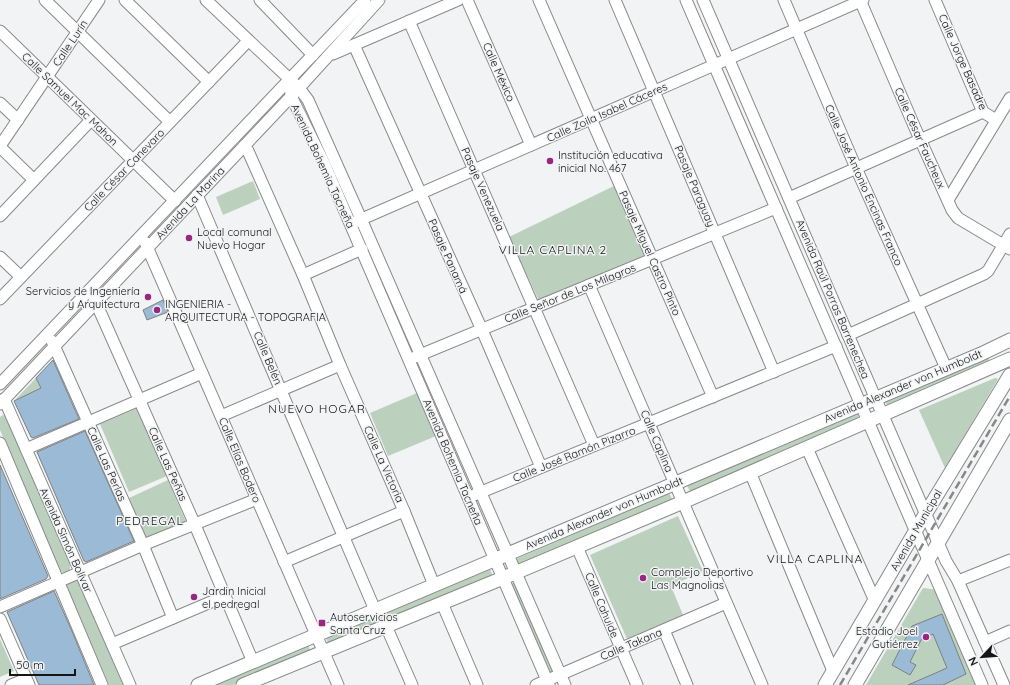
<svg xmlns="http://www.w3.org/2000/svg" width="1010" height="685" viewBox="0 0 1010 685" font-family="Quicksand,sans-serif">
	<rect width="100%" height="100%" fill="#f1f3f4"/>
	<g fill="#bbd1bd">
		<polygon points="253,181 260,199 223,215 216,197"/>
		<polygon points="618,184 649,255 540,303 509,237"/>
		<polygon points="987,355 991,364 888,408 885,401"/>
		<polygon points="36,378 41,388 14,401"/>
		<polygon points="995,378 998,379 945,468 919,410"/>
		<polygon points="417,393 436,436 388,456 370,413"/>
		<polygon points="138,408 167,476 129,492 100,424"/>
		<polygon points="857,412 860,421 691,494 687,485"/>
		<polygon points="3,415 6,416 70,563 70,572 65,574 59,570 0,430 0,417"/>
		<polygon points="168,480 186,522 144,539 129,498"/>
		<polygon points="669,493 673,501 519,566 516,559"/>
		<polygon points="678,516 703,571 671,586 683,615 627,639 590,555"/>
		<polygon points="490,569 493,577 329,645 326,638"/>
		<polygon points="74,580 79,582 123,685 109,685 66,586 70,582"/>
		<polygon points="515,582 553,673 548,675 510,584"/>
		<polygon points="923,588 939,590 979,685 866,685"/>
		<polygon points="0,639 14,671 0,677"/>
		<polygon points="308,644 311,653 233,685 209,685"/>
	</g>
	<g fill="#9abad5" stroke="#7e8081">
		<polygon points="163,300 168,312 147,320 143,310"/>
		<polygon points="53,360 79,419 33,438 31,437 14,401 41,388 36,378"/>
		<polygon points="85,431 134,541 86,562 84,561 37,452"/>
		<polygon points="0,465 48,576 46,579 0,599"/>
		<polygon points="54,591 71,629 94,685 39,685 7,612"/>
		<polygon points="942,614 966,674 943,685 908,685 947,668 933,634 921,640 910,662 916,665 910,675 892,665 912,626"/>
	</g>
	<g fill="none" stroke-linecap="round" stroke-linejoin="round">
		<defs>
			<g id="minor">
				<polyline points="45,0 170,122"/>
				<polyline points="125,0 209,82"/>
				<polyline points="206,0 299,88 308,100 361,219 565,685"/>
				<polyline points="260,0 313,55"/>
				<polyline points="467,0 531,145"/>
				<polyline points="539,0 713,397"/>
				<polyline points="615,0 774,372"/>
				<polyline points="686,0 982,685"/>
				<polyline points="703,0 946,561 958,581 1004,685"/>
				<polyline points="784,0 856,168 946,368"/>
				<polyline points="860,0 915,128 952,210 958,218 1010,249"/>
				<polyline points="935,0 983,112 996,120"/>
				<polyline points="409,21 594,445"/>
				<polyline points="0,31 175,201"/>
				<polyline points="354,45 482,330 541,467"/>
				<polyline points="333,54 458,0"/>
				<polyline points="290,80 291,96 324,163 549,685"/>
				<polyline points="0,103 18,120"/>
				<polyline points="0,146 99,0"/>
				<polyline points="244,146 248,151 303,275 340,365 404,511 434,585"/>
				<polyline points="0,147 34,180"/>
				<polyline points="197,195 375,610"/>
				<polyline points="789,198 983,112"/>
				<polyline points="948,200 1010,98"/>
				<polyline points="0,216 91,120"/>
				<polyline points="355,222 863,0"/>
				<polyline points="145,242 338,685"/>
				<polyline points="0,257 21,277"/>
				<polyline points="303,275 362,249"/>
				<polyline points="589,285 762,685"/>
				<polyline points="93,296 195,525 253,662"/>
				<polyline points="0,299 248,41"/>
				<polyline points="848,335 984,274 988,271 1010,234"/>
				<polyline points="52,341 143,545 173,618"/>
				<polyline points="415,357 776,208"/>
				<polyline points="0,384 365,0"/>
				<polyline points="4,399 130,685"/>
				<polyline points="0,404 299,88 379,0"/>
				<polyline points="221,416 340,365"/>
				<polyline points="0,443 102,685"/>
				<polyline points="807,448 875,601"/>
				<polyline points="26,449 202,373"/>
				<polyline points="750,472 833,671"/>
				<polyline points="474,495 836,346"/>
				<polyline points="577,547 637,685"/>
				<polyline points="284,562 404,511"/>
				<polyline points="958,581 1010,560"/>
				<polyline points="442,603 477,685"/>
				<polyline points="0,607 143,545 257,499"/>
				<polyline points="0,619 29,685"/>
				<polyline points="386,626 412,685"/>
				<polyline points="664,630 687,685"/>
				<polyline points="985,642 1010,631"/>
				<polyline points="112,644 225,596"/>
				<polyline points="11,685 26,679"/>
				<polyline points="536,685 726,603"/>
			</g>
			<g id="major">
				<polyline points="198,685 981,354 1010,340"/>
				<polyline points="243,685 503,578 676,505 1010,359"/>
				<polyline points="825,685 926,513 1010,375"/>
				<polyline points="855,685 1010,420"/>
			</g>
		</defs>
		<use href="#minor" stroke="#888a8b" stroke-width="13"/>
		<use href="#major" stroke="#888a8b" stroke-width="15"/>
		<use href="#minor" stroke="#fff" stroke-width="11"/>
		<use href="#major" stroke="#fff" stroke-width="13"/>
		<polyline stroke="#868888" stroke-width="2.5" stroke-dasharray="8 4" stroke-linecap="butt" points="840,685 1010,396"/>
	</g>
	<g fill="#9b2681" stroke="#f1f3f4" stroke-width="1.5">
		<circle cx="550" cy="161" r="4"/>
		<circle cx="189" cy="238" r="4"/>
		<circle cx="148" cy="297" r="4"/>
		<circle cx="157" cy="310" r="4"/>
		<circle cx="643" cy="578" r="4"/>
		<circle cx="194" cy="597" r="4"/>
		<rect x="318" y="619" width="8" height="8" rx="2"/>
		<circle cx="926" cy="637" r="4"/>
	</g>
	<g text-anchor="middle" stroke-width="3" stroke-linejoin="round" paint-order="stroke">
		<g font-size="11" fill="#141515" stroke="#f1f3f4">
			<text transform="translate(70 43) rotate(-56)" y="4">Calle Lurín</text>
			<text transform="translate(963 62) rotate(66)" y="4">Calle Jorge Basadre</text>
			<text transform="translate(499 72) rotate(66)" y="4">Calle México</text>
			<text transform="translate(70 99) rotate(44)" y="4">Calle Samuel Mac Mahon</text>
			<text transform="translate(607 112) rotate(-24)" y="4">Calle Zoila Isabel Cáceres</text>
			<text transform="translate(920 138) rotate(66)" y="4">Calle César Faucheux</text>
			<text transform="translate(323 166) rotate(65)" y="4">Avenida Bohemia Tacneña</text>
			<text transform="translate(124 170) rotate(-46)" y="4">Calle César Canevaro</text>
			<text transform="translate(864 185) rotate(66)" y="4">Calle José Antonio Encinas Franco</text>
			<text transform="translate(695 186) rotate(67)" y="4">Pasaje Paraguay</text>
			<text transform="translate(483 189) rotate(66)" y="4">Pasaje Venezuela</text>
			<text transform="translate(190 203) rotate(-47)" y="4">Avenida La Marina</text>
			<text transform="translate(650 253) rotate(66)" y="4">Pasaje Miguel Castro Pinto</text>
			<text transform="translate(448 256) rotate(66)" y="4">Pasaje Panamá</text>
			<text transform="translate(570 293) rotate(-22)" y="4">Calle Señor de Los Milagros</text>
			<text transform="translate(833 299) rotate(67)" y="4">Avenida Raúl Porras Barrenechea</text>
			<text transform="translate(268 358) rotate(67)" y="4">Calle Belén</text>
			<text transform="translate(903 386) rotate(-23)" y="4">Avenida Alexander von Humboldt</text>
			<text transform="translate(657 441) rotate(67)" y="4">Calle Caplina</text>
			<text transform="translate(574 454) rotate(-22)" y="4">Calle José Ramón Pizarro</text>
			<text transform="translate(240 460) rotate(67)" y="4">Calle Elías Bodero</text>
			<text transform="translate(453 462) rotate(67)" y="4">Avenida Bohemia Tacneña</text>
			<text transform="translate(107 464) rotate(66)" y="4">Calle Las Perlas</text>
			<text transform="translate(168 464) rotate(66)" y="4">Calle Las Peñas</text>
			<text transform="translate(384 464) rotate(66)" y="4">Calle La Victoria</text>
			<text transform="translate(604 513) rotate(-23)" y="4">Avenida Alexander von Humboldt</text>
			<text transform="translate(916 530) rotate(-60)" y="4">Avenida Municipal</text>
			<text transform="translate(66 540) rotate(66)" y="4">Avenida Simón Bolívar</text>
			<text transform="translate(602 605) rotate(67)" y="4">Calle Cahuide</text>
			<text transform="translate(631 644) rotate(-23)" y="4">Calle Takana</text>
		</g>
		<g font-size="11" fill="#141515" stroke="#f1f3f4" text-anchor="start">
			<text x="558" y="159">Institución educativa<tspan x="558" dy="13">inicial No. 467</tspan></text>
			<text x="197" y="236">Local comunal<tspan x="197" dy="13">Nuevo Hogar</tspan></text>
			<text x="140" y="295" text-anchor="end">Servicios de Ingeniería<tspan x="140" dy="13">y Arquitectura</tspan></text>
			<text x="165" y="308">INGENIERIA -<tspan x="165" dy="13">ARQUITECTURA - TOPOGRAFIA</tspan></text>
			<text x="651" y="576">Complejo Deportivo<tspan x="651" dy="13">Las Magnolias</tspan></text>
			<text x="202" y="595">Jardin Inicial<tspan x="202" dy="13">el pedregal</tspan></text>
			<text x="330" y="621">Autoservicios<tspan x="330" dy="13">Santa Cruz</tspan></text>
			<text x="918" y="635" text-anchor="end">Estadio Joel<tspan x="918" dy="13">Gutiérrez</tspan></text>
		</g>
		<g font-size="12" letter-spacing="1" fill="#141515" stroke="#f1f3f4">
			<text x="553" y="254">VILLA CAPLINA 2</text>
			<text x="317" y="413">NUEVO HOGAR</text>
			<text x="150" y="525">PEDREGAL</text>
			<text x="815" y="563">VILLA CAPLINA</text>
		</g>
	</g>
	<g transform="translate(982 657) rotate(244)" stroke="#f1f3f4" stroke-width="3" paint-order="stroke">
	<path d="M0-3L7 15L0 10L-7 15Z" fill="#141515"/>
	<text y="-6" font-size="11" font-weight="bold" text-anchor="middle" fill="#141515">N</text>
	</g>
	<path d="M10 669v6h65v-6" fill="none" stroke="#141515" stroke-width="2"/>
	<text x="16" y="669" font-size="12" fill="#141515" stroke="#f1f3f4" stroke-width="3" paint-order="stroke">50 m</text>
</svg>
